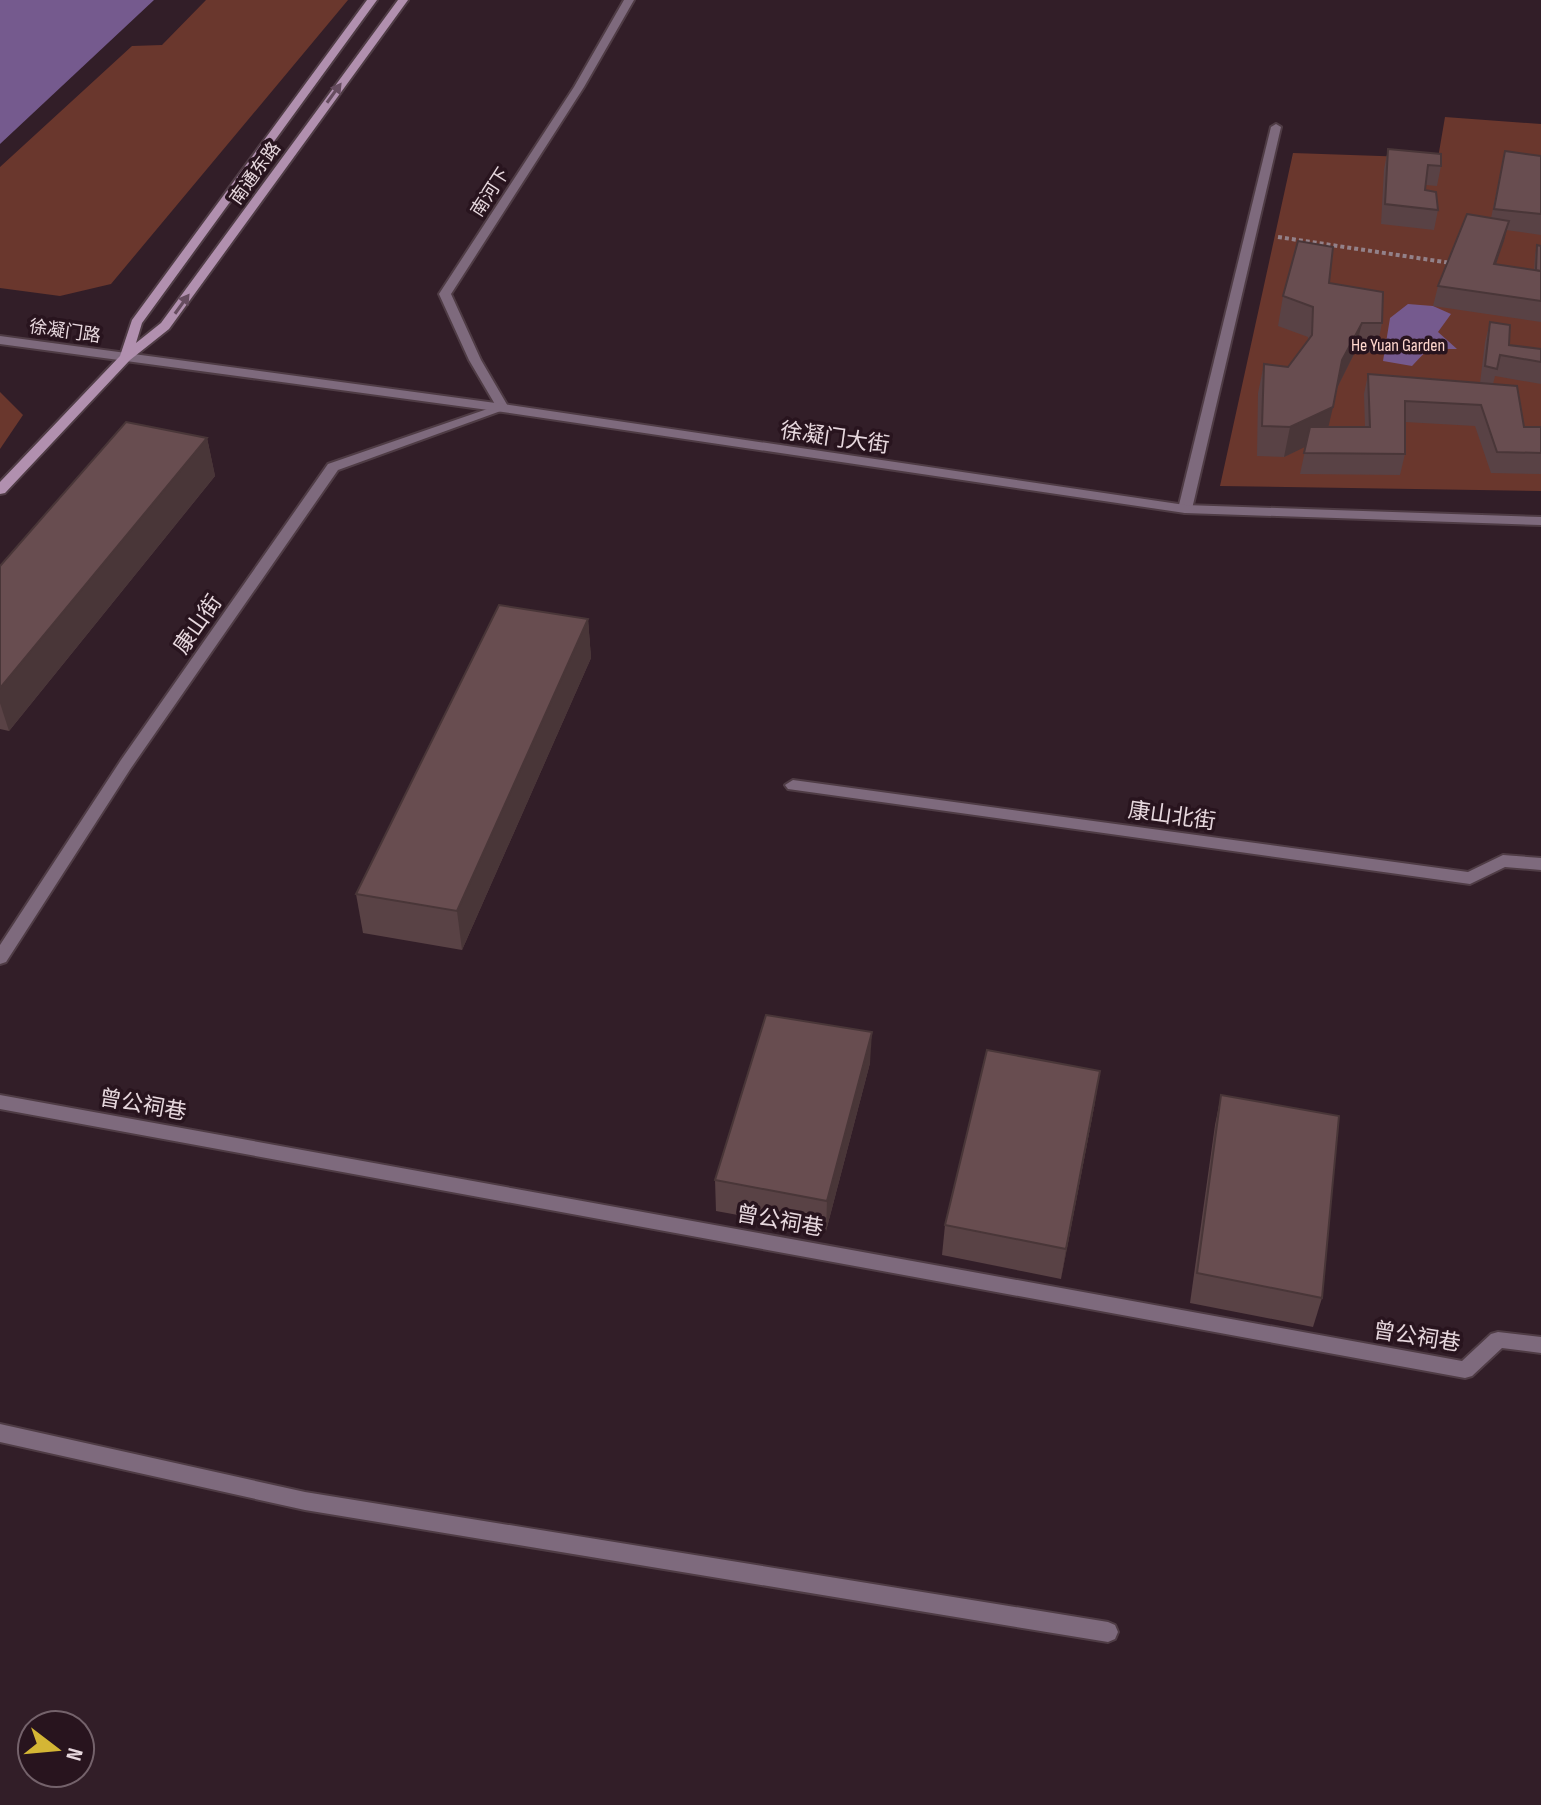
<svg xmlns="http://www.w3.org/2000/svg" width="1541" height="1805" viewBox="0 0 1541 1805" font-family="'Sofia Sans Condensed','Noto Sans SC',sans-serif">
	<rect width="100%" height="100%" fill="#321e28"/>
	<g fill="#6a372d">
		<polygon points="206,0 348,0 111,284 60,296 0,288 0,167 132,46 162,45"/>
		<polygon points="1445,117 1541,124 1541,491 1220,486 1293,153 1438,158"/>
		<polygon points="0,392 23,415 0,449"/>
	</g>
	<g fill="#755a8e">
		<polygon points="0,0 154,0 0,144"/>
		<polygon points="1408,304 1433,306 1451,314 1438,332 1457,349 1428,349 1412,366 1383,361 1390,318"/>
	</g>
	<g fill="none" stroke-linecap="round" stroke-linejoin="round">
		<defs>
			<g id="service">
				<polygon points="1276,124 1281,127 1192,509 1185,513 1178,509 1271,127"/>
				<polygon points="793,780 1468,872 1503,855 1541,858 1541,870 1505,867 1470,884 788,789 785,785"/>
				<polygon points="0,1095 1462,1361 1491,1334 1498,1332 1541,1337 1541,1353 1502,1348 1472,1376 1465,1378 0,1109"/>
			</g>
			<g id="minor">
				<polygon points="624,0 634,0 584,87 451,294 481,360 509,408 338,470 131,768 6,962 0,964 0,945 121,760 328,464 496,406 469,360 439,294 574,87"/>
				<polygon points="0,1424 305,1492 1108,1622 1115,1625 1118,1632 1115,1639 1108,1642 305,1510 0,1442"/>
			</g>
			<polygon id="tertiary" points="0,336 503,404 1185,505 1541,517 1541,525 1185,513 503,412 0,344"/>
			<polygon id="secondary" points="367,0 377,0 142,323 136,343 161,323 398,0 408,0 169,329 130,360 5,493 0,494 0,482 120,356 132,320"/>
		</defs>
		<use href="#service" stroke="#4f3c45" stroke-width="4"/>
		<use href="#minor" stroke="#4f3c45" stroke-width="4"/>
		<use href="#tertiary" stroke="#4f3c45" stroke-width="4"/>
		<use href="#secondary" stroke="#4f3c45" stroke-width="4"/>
		<polyline stroke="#938189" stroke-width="4" stroke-dasharray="4 3" stroke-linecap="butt" points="1278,237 1451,263"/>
		<use href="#service" fill="#7e6a7d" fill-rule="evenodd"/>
		<use href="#minor" fill="#7e6a7d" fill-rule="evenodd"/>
		<use href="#tertiary" fill="#7e6a7d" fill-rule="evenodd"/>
		<use href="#secondary" fill="#b190af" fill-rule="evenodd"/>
	</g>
	<g fill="#594245">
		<polygon points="1388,149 1441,166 1437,186 1426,185 1425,190 1438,210 1434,230 1381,224 1384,169"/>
		<polygon points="1505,151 1541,156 1541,235 1506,230 1496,264 1534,270 1535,255 1537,245 1541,246 1541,322 1433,306 1438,286 1491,218"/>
		<polygon points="1329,283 1382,323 1376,353 1355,352 1336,390 1328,427 1365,427 1364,394 1368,374 1480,383 1485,342 1490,322 1509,345 1541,362 1541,384 1495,376 1493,384 1524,427 1541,427 1541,474 1491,473 1475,426 1405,422 1405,454 1400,475 1300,474 1306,446 1284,457 1257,456 1258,393 1264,364 1288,367 1308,341 1308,337 1278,326 1283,296"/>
		<polygon points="207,438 215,476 9,731 0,729 0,566"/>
		<polygon points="588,619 591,658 462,950 363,933 356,894"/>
		<polygon points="870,1063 826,1231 716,1211 715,1180"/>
		<polygon points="1221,1095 1322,1298 1313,1327 1190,1303 1215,1125"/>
		<polygon points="1095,1102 1061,1279 942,1255 945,1225"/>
	</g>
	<g fill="#493638">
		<polygon points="1509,221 1504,241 1489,284 1494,264"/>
		<polygon points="1362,323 1355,352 1336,390 1342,360"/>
		<polygon points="1333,407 1326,437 1284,457 1290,427"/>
		<polygon points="207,438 215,476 9,731 0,703 0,688"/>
		<polygon points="588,619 591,658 462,950 457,911"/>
		<polygon points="872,1032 870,1063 826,1231 827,1201"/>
		<polygon points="1100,1071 1095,1102 1061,1279 1066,1249"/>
	</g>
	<g fill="#684d50" stroke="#493638" stroke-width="2">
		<polygon points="1388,149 1441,154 1441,166 1428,165 1425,190 1436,192 1438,210 1385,204"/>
		<polygon points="1505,151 1541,156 1541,214 1494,209"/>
		<polygon points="1467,214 1509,221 1494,264 1541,271 1541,301 1438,286"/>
		<polygon points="1298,241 1333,247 1329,283 1383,292 1382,323 1362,323 1342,360 1333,407 1290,427 1262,426 1264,364 1288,367 1312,335 1313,307 1283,296"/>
		<polygon points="1537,245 1541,246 1541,271 1536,270"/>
		<polygon points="1490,322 1510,325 1509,345 1541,349 1541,362 1500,355 1497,369 1485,366"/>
		<polygon points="1368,374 1517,386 1524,427 1541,427 1541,453 1497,452 1481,405 1405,401 1405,454 1304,453 1310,427 1370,427"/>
		<polygon points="126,422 207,438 0,688 0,566"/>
		<polygon points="499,605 588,619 457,911 356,894"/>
		<polygon points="766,1015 872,1032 827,1201 715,1180"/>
		<polygon points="987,1050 1100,1071 1066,1249 945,1225"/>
		<polygon points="1221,1095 1339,1116 1322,1298 1197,1273"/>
	</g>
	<defs><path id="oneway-solid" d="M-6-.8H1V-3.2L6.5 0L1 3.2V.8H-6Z" transform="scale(2)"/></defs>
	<g fill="#664c5f">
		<use href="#oneway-solid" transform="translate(334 93) rotate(-54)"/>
		<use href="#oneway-solid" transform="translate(182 304) rotate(-54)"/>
	</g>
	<g text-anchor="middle" stroke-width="7" stroke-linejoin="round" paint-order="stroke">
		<g font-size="18" fill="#e7d8de" stroke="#28141e">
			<text transform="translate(255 173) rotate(-54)" y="6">南通东路</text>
			<text transform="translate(490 192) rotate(-57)" y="6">南河下</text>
			<text transform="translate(65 331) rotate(8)" y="6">徐凝门路</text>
		</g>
		<g font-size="18" fill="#fed6cd" stroke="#28141e">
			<text x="1398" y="351">He Yuan Garden</text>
		</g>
		<g font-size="22" fill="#e7d8de" stroke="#28141e">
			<text transform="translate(835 437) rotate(8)" y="8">徐凝门大街</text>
			<text transform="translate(197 624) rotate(-55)" y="8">康山街</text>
			<text transform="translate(1172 815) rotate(8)" y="8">康山北街</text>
			<text transform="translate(143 1104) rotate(10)" y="8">曾公祠巷</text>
			<text transform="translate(780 1220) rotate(10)" y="8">曾公祠巷</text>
			<text transform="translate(1417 1336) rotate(9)" y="8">曾公祠巷</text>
		</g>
	</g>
	<g transform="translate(56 1749) rotate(106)"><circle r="38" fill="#28141e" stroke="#74626b" stroke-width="2"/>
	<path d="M0-6L14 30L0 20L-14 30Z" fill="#d4b635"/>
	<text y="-12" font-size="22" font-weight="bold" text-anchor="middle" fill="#e7d8de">N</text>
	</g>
</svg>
